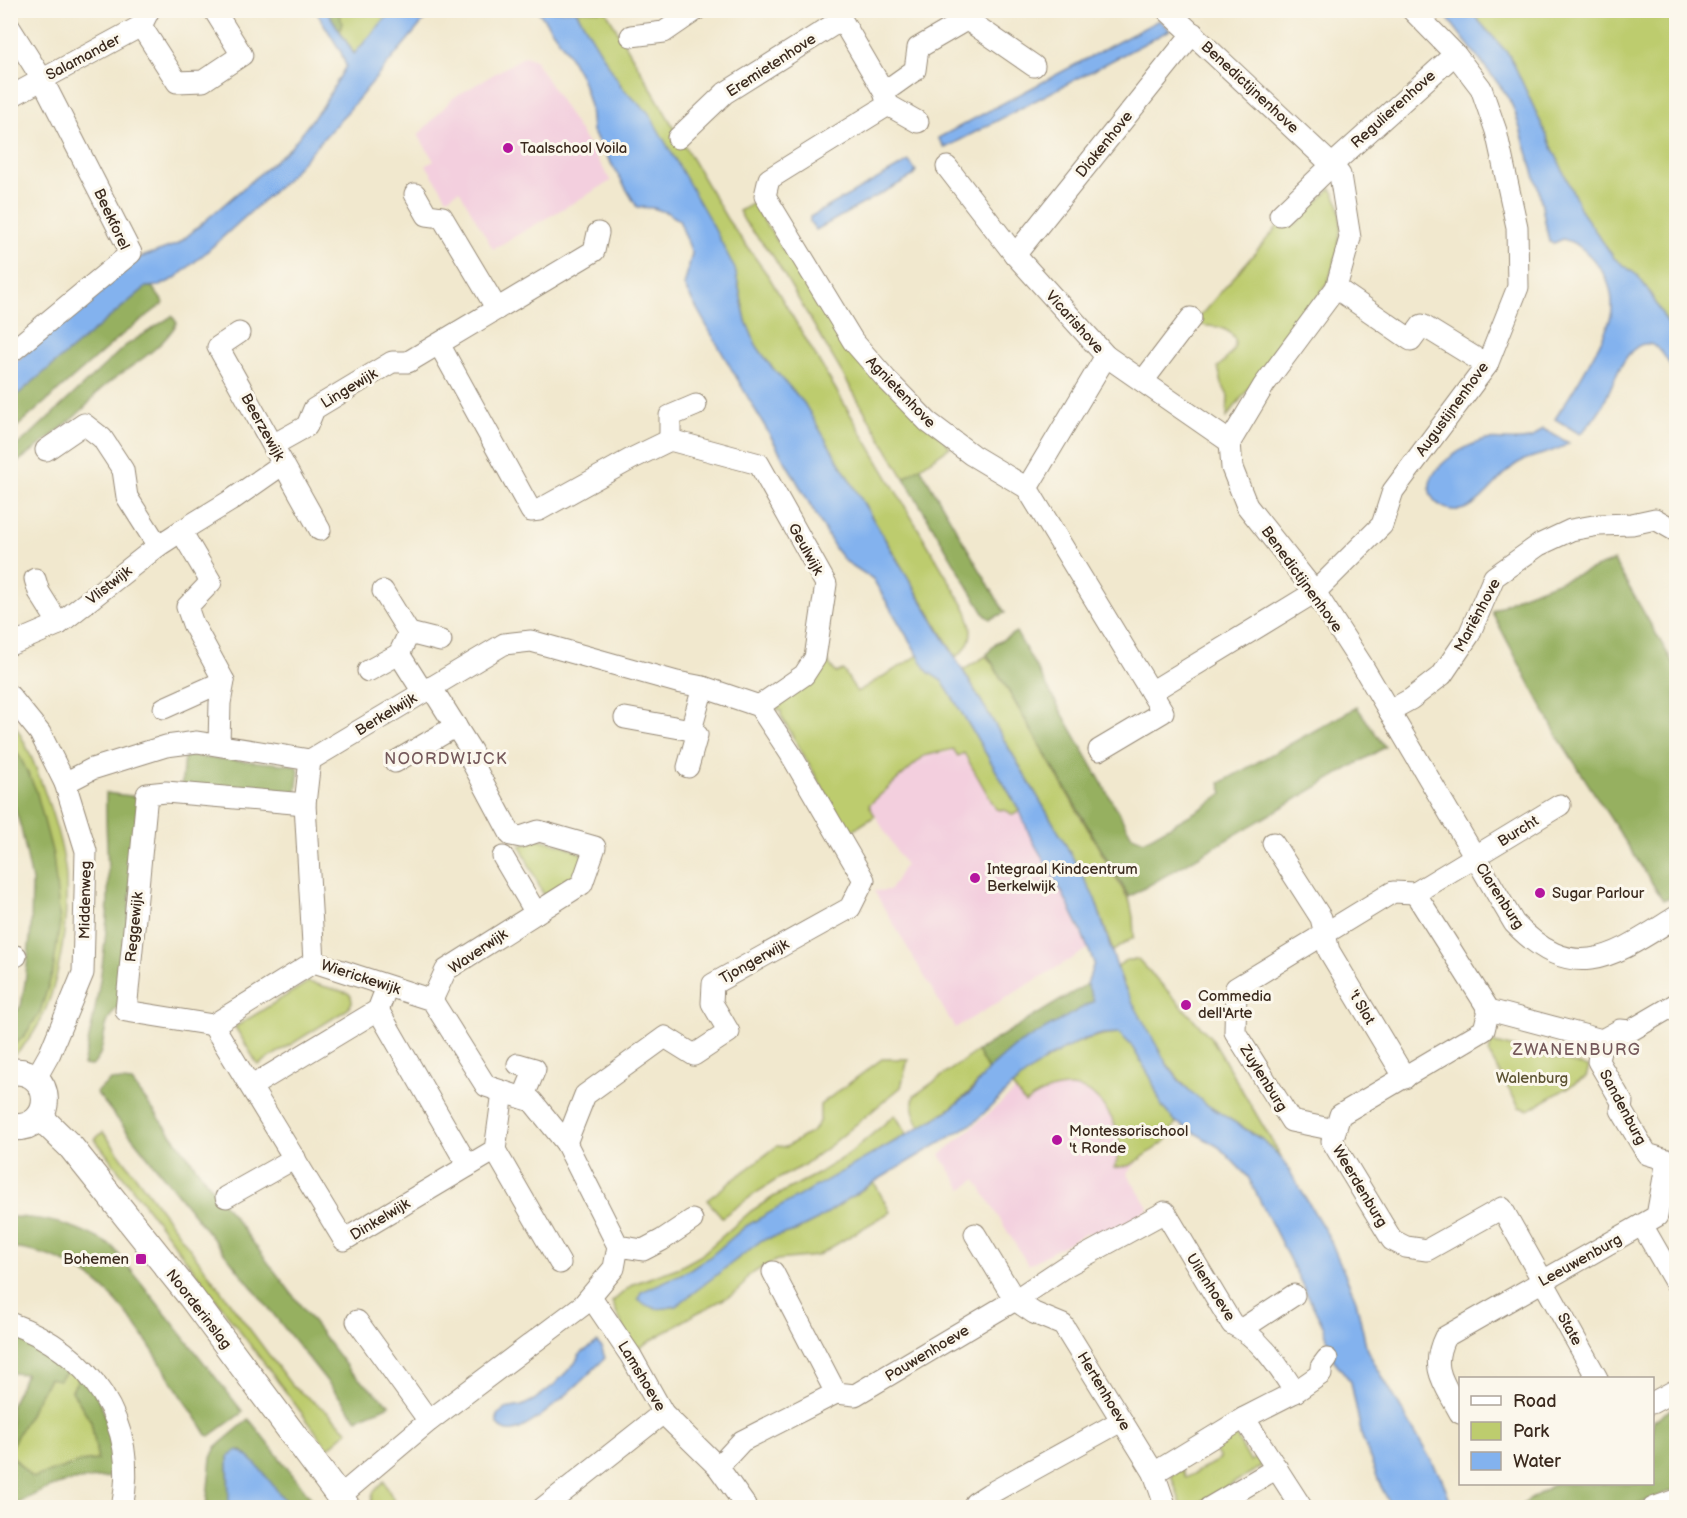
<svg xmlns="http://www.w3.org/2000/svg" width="1687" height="1518" viewBox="0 0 1687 1518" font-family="'Balsamiq Sans',sans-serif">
	<rect width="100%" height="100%" fill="#fbf7ec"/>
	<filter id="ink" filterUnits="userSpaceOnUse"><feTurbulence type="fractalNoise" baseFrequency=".0167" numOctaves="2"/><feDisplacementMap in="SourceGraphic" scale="12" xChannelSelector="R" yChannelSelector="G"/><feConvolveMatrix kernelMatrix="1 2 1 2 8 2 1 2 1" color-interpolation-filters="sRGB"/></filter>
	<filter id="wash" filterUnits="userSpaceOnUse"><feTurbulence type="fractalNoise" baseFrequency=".008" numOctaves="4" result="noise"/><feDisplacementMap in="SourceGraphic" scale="24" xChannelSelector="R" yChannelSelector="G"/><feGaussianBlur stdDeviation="1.35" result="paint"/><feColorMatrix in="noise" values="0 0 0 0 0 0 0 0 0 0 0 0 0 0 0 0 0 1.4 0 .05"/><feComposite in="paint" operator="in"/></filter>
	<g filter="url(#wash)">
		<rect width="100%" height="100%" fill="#f1e8ce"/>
		<g fill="#f3cfde">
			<polygon points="525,56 535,60 611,181 493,249 459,190 447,198 426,165 434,161 418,135 453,98"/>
			<polygon points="953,749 963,753 996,809 1007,811 1013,815 1020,811 1030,836 1062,892 1088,949 955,1028 874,891 890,890 905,865 869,805 924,756 948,752"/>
			<polygon points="1113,1040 1171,1125 1127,1173 1149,1209 1095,1244 1088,1232 1028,1265 976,1180 962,1189 940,1155 1016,1090"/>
		</g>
		<g fill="#bdcc6e" stroke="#7c7b46" stroke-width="1.5">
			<polygon points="338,11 393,11 354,54 340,31 342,22"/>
			<path d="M576,11H606L727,219L769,277L967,611C973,631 974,644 956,657L804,404L770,365L756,345L746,321L738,282L634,100C609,75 594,41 576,11Z"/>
			<polygon points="1470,11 1676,11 1676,338 1650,293 1638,276 1614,258 1582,212 1510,56"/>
			<path d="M1331,188L1339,204L1341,226L1337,254L1328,283L1227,417L1228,396L1222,384L1218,367C1232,355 1247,338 1221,328C1213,325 1205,328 1198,323L1200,316L1286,217L1296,224Z"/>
			<polygon points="754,203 757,211 835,326 950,447 904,478 773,256 745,222 739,211"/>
			<polygon points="919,655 928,672 942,681 956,703 1020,811 1013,815 1007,811 996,809 964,753 958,756 953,749 924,756 869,805 875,816 849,833 781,716 781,711 777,710 778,703 819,657 828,662 836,673 843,670 857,692"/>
			<polygon points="986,656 992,663 1130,902 1133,917 1134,937 1113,951 1095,899 1061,836 963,670"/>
			<path d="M10,718C33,749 64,840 66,878C68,932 57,1024 11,1057V1048L25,1035L53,971L21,759L11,744Z"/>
			<polygon points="538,839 563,845 584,855 580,878 547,902 520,846"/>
			<path d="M1127,960H1139L1212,1039L1283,1160C1277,1154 1271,1146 1264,1141C1245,1127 1224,1117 1205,1104C1169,1078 1130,1009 1117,966Z"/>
			<polygon points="308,982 348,993 351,996 352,1002 348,1009 258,1065 235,1027"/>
			<path d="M1119,1033L1131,1045L1151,1078L1162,1107L1176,1122L1166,1141L1131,1165L1114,1168C1125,1144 1117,1122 1101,1103C1097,1099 1092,1093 1087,1091C1066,1081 1042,1091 1025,1103L1012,1086C1042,1060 1078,1035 1119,1033Z"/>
			<polygon points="1491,1042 1589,1067 1586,1077 1529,1110 1519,1107 1489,1054"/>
			<path d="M977,1051L988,1070C968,1097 949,1111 920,1127C914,1116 911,1109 914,1096Z"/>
			<polygon points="882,1059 908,1059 901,1087 831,1145 801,1167 781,1177 759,1191 722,1217 707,1200 777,1146 786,1147 813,1131 820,1120 820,1105"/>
			<polygon points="895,1115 907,1134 809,1192 746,1226 712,1256 690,1270 733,1262 762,1240 795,1231 817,1220 874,1182 890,1212 817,1256 777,1260 763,1267 748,1276 744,1284 734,1294 695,1314 634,1351 612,1302 633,1284 680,1267 700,1256 751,1211 775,1196 819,1173 850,1153"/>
			<polygon points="103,1132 292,1386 325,1410 348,1431 328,1448 95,1139"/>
			<polygon points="71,1368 80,1375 72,1391 91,1421 98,1460 80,1462 32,1478 11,1454 10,1447 50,1377"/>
			<polygon points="1234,1433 1250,1461 1260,1456 1261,1467 1192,1507 1182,1507 1171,1475 1181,1469 1186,1478 1220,1459 1213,1446"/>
			<polygon points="384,1481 397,1507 370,1507 373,1493"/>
		</g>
		<g fill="#96b061" stroke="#686d40" stroke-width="1.5">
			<polygon points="327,11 338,11 342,22 340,31"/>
			<polygon points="146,287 152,287 164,303 123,334 11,432 11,400"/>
			<path d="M172,316L177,323C159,353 127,367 101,389C95,394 91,401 86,406C63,429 36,448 11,467V450L31,434L125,346Z"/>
			<polygon points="920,467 1005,613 990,619 985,615 904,478"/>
			<polygon points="1614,561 1676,668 1676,895 1663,900 1558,737 1493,614 1493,611 1520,596"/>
			<polygon points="1016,632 1132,836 1144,841 1204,807 1223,793 1220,783 1357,707 1385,747 1129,897 987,654 995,644"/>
			<polygon points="10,744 21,759 36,790 53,855 60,922 53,971 40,1012 25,1035 11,1048 11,1018 21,1006 25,983 31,929 32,881 21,828 11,796"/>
			<polygon points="184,756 295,765 299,770 296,793 181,791"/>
			<path d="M106,793L139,797L121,1004C95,1026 111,1047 92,1066L83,1065C96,1011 106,955 108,899C109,864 105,828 106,793Z"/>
			<polygon points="1087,984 1094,1001 1014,1047 988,1070 977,1051"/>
			<polygon points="111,1080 132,1082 350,1371 390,1405 357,1419 96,1092"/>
			<path d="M11,1217C48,1217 82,1227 113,1247L243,1412L210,1436L207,1435C194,1413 178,1392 165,1370C125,1306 91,1256 11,1248Z"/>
			<polygon points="11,1334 20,1337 71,1368 59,1380 49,1378 11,1447 11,1405 26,1374 11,1373"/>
			<path d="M80,1375L94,1390L114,1435L118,1477C92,1478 68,1479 44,1490C32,1495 22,1502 11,1507L10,1454L32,1478L80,1462L98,1460L91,1421L72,1391Z"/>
			<polygon points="1676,1406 1676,1489 1632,1507 1517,1508 1554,1484 1652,1484 1653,1421"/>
			<polygon points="249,1419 318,1507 290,1507 253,1462 241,1450 228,1457 229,1507 206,1508 211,1458 216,1447"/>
		</g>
		<g fill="#83b2ee" stroke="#5f6e86" stroke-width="1.5">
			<polygon points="316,11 327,11 354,54 392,11 432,11 349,110 285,181 203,255 174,279 159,286 146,287 11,400 11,366 139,258 178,244 291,147 324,104 346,66 341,52"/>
			<path d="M538,11H576L623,89L648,112L712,224L735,269L746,321L756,345L770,365L804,403L1061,836L1095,899L1122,983L1168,1066L1181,1083L1204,1103L1264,1141L1283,1160L1329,1237L1356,1300L1367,1350L1442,1479L1452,1506L1469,1507H1392L1381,1487L1362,1437L1351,1382L1333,1359L1324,1328L1248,1177L1219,1147L1176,1122L1162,1107L1151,1078L1131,1045L1119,1033L1102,1034L1082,1040L1046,1059L1012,1086L975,1122L864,1188L817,1220L795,1231L762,1240L676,1306C661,1310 650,1310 638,1299L641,1292L690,1270L711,1256L746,1226L947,1112L972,1091L988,1070L1014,1047L1094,1001L1087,984L1094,963L1081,931L1062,892L1030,836L1020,811L956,703L942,681L928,672L873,579L845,561L836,550C786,461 734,375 684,286L692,253L679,220L668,213L653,208L637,207L592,131L590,106L582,79L564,47Z"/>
			<path d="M1442,11H1470L1510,56L1582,212L1614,258L1638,276L1650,293L1676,338V377C1671,368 1665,353 1656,347C1629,329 1611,390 1603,405C1596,416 1590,425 1580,434L1555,419C1568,399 1612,330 1612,309C1613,292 1607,276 1596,263C1586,251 1578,243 1563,239L1554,243L1549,242L1539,191L1515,112L1507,95Z"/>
			<polygon points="1159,20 1170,30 945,148 938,138"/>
			<polygon points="909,161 916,171 913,176 816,230 810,222 810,217"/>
			<path d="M1543,429L1569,443C1554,454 1534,454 1518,463C1495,476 1476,521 1445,508C1438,505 1432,500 1430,492C1425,468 1466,444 1486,440C1499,438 1521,443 1532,438C1536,436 1540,431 1543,429Z"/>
			<path d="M597,1342L602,1349L605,1358C588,1375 535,1427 513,1431C509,1432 504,1430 500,1428L497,1424V1415L505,1409L522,1406L534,1400L554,1385L575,1363L580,1354Z"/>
			<path d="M238,1450C255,1457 277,1492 290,1507H229L228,1457Z"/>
		</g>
	</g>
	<g filter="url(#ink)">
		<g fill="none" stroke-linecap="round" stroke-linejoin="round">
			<defs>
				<g id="minor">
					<polyline points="836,10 884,92 888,105 769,179 765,196 853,341 886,379 928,422 972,455 1027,488 1151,692 1315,592 1382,525 1393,491 1487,365 1518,287 1517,227 1496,131 1481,88 1455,54 1412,10"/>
					<path d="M1167,10L1332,165L1340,175L1350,238L1336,288L1264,385L1230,442L1232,468L1247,506L1315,592L1362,665L1514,923C1575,987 1615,955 1676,917"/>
					<polyline points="956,12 1034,66"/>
					<polyline points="141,26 177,82 203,81 242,55 214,10"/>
					<polyline points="10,28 42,79 131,253 10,353"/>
					<polyline points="631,36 664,32 696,10"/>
					<polyline points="884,92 915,70 918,48 966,20"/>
					<polyline points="10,97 141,26 149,10"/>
					<polyline points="888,105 918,122"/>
					<polyline points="678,138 725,93 841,20"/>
					<polyline points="947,167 1015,255 1106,356 1027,488"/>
					<polyline points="415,194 427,215 442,217 497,309"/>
					<polyline points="1280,215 1332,165 1455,54"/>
					<polyline points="1015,255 1193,33"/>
					<polyline points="1336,288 1411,340 1422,325 1487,365"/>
					<polyline points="239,333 218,347 320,530"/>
					<polyline points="439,344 531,511 539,510 631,459 670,440 759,464 826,584 815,658 804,675 759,706"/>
					<polyline points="1106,356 1230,442"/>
					<polyline points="1143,381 1191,318"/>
					<polyline points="670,440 670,416 696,405"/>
					<polyline points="273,445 307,426 314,409 392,362 408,362 594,251 598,233"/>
					<polyline points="46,450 84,424 102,438 123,470 127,497 158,546 181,531 211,582 187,607 193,624 224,681 220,703 219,744"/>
					<polyline points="181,531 230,501 283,464"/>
					<polyline points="35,579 39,592 59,624 158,546"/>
					<polyline points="383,591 409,633 399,654 423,692"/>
					<polyline points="409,633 441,641"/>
					<polyline points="12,644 59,624"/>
					<polyline points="368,671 399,654"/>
					<polyline points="431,687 472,752 472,762 511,835 521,837 539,831 595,847 582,884 446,970 432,1000"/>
					<polyline points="10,696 40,733 65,783 86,851 83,973 50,1053 36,1078"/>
					<polyline points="164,708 224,681"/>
					<polyline points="1389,711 1411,699 1442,675 1469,635 1494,577 1539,545 1571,530 1599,525 1632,524 1655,519 1676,531"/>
					<polyline points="625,718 691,730 697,735 688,767"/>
					<polyline points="691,730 703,687"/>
					<polyline points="1099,750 1163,712 1151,692"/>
					<polyline points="310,760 305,804 314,962 432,1000 486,1086 532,1101 566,1143 618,1246 614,1268 583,1305 429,1421 339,1497"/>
					<polyline points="395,762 456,726"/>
					<polyline points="65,783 92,769 166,746 197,742 310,760 504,644 531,641 677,682 703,687 759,706 790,753 864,880 850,908 713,984 712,1003 729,1032 694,1055 665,1037 585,1095 566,1143"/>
					<polyline points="305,804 166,792 147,794 126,1011 213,1025 314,962"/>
					<polyline points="1273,843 1321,918 1329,951 1405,1078"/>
					<polyline points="503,857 536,913"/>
					<polyline points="1415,893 1489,1010 1602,1040 1620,1030 1630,1031 1676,1004"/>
					<polyline points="10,955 16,956"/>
					<polyline points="378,1010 468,1166"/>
					<polyline points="1489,1010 1484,1030 1340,1115 1332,1141 1392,1240 1406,1247 1427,1250 1502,1208 1597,1378"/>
					<polyline points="213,1025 344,1240 495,1150 503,1092"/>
					<polyline points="1602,1040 1598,1061 1622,1102 1621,1110 1647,1154 1667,1160"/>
					<polyline points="518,1064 535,1069 523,1098"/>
					<polyline points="252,1086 378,1010 383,997"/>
					<polyline points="1335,1130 1291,1121 1235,1032 1236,988 1393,892 1415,893 1560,805"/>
					<polyline points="495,1150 560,1263"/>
					<polyline points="226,1197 295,1158"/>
					<polyline points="1642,1225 1676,1284"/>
					<polyline points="975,1234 1015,1300 1034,1313 1063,1325 1154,1473 1166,1508"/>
					<polyline points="618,1246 643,1250 662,1240 692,1220"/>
					<polyline points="591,1297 631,1356 663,1413 718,1467 745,1505 744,1508"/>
					<polyline points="357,1321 429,1421"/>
					<path d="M10,1323C89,1352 140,1421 122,1508"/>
					<polyline points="1242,1329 1294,1295"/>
					<polyline points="1295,1392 1321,1374 1321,1367 1327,1359"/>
					<path d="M836,1393L855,1395L1015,1300L1066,1266L1165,1212L1232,1324C1261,1338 1278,1366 1295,1392L1244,1418L1154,1473"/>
					<polyline points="1652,1403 1676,1390"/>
					<path d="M1460,1413C1445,1384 1429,1369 1445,1337L1657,1216L1667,1160L1676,1162"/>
					<polyline points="1244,1418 1302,1508"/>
					<polyline points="718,1467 742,1441 836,1393 773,1272"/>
					<polyline points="543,1508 663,1413"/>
					<polyline points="973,1508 975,1503 989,1494 1121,1421"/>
					<polyline points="1209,1508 1277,1468"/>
					<polyline points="1653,1508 1676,1500"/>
				</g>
				<g id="major">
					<path d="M10,1072C55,1066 58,1132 10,1127"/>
					<polyline points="40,1117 71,1147 191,1297 348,1508"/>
				</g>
			</defs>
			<use href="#minor" stroke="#968976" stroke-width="23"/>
			<use href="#major" stroke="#968976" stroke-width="28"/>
			<use href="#minor" stroke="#fff" stroke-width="21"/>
			<use href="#major" stroke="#fff" stroke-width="26"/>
		</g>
	</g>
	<g fill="#b5179e" stroke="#fbf7ec" stroke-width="2">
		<circle cx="508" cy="148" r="6"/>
		<circle cx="975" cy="878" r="6"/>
		<circle cx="1540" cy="893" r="6"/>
		<circle cx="1186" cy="1005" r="6"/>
		<circle cx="1057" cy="1140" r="6"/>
		<rect x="135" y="1253" width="12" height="12" rx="3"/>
	</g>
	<g text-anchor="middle" stroke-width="6" stroke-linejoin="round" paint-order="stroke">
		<g font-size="15" fill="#3b2a1e" stroke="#fbf7ec">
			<text transform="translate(83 57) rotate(-28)" y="5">Salamander</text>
			<text transform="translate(771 65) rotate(-33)" y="5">Eremietenhove</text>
			<text transform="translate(1250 87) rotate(43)" y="5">Benedictijnenhove</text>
			<text transform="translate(1393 109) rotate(-42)" y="5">Regulierenhove</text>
			<text transform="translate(1104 144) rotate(-51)" y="5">Diakenhove</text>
			<text transform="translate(112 219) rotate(65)" y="5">Beekforel</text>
			<text transform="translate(1075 322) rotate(48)" y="5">Vicarishove</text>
			<text transform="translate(349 388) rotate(-31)" y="5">Lingewijk</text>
			<text transform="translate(901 392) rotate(46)" y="5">Agnietenhove</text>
			<text transform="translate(1452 409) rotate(-54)" y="5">Augustijnenhove</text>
			<text transform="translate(263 427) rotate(61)" y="5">Beerzewijk</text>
			<text transform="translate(806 549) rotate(61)" y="5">Geulwijk</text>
			<text transform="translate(1302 579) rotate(54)" y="5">Benedictijnenhove</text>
			<text transform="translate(109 585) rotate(-38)" y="5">Vlistwijk</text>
			<text transform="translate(1477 615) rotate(-62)" y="5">Mariënhove</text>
			<text transform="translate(386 714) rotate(-31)" y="5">Berkelwijk</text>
			<text transform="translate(1518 831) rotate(-32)" y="5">Burcht</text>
			<text transform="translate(1500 896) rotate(57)" y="5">Clarenburg</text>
			<text transform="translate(85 900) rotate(-89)" y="5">Middenweg</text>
			<text transform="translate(134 927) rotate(-84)" y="5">Reggewijk</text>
			<text transform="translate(478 951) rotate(-34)" y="5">Waverwijk</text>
			<text transform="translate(754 961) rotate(-29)" y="5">Tjongerwijk</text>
			<text transform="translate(361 977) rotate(18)" y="5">Wierickewijk</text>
			<text transform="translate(1362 1007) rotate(59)" y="5">'t Slot</text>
			<text transform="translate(1264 1078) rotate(58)" y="5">Zuylenburg</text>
			<text transform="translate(1623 1107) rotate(62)" y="5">Sandenburg</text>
			<text transform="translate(1360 1186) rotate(59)" y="5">Weerdenburg</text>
			<text transform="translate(380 1219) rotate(-31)" y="5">Dinkelwijk</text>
			<text transform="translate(1580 1260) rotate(-29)" y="5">Leeuwenburg</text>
			<text transform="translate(1211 1287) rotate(57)" y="5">Uilenhoeve</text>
			<text transform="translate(199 1309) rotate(52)" y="5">Noorderinslag</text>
			<text transform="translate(1570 1329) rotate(61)" y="5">State</text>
			<text transform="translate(927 1353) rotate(-31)" y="5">Pauwenhoeve</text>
			<text transform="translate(642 1376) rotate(59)" y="5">Lamshoeve</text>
			<text transform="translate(1104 1391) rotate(59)" y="5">Hertenhoeve</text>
		</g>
		<g font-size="15" fill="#3b2a1e" stroke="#fbf7ec" text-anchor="start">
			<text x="520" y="153">Taalschool Voila</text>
			<text x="987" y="874">Integraal Kindcentrum<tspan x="987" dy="17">Berkelwijk</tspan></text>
			<text x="1552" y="898">Sugar Parlour</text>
			<text x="1198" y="1001">Commedia<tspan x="1198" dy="17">dell'Arte</tspan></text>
			<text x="1069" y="1136">Montessorischool<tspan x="1069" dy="17">'t Ronde</tspan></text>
			<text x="129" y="1264" text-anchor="end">Bohemen</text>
		</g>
		<g font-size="15" fill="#5c5232" stroke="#fbf7ec">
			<text x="1532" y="1083">Walenburg</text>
		</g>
		<g font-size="16" letter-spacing="1.5" fill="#75595b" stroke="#fbf7ec">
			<text x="446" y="764">NOORDWIJCK</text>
			<text x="1577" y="1055">ZWANENBURG</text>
		</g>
	</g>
	<rect width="1687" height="1518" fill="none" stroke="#fbf7ec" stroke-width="36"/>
	<rect x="1459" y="1377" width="195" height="108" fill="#fbf7ec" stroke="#aea59a" stroke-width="1.5"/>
	<rect x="1471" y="1396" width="30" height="9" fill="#ffffff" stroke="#aea59a" stroke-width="1.5"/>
	<text x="1513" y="1407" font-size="18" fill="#3b2a1e">Road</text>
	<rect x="1471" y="1422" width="30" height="18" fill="#bdcc6e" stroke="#aea59a" stroke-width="1.5"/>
	<text x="1513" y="1437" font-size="18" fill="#3b2a1e">Park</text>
	<rect x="1471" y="1452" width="30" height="18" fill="#83b2ee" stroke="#aea59a" stroke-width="1.5"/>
	<text x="1513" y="1467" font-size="18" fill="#3b2a1e">Water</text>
</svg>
